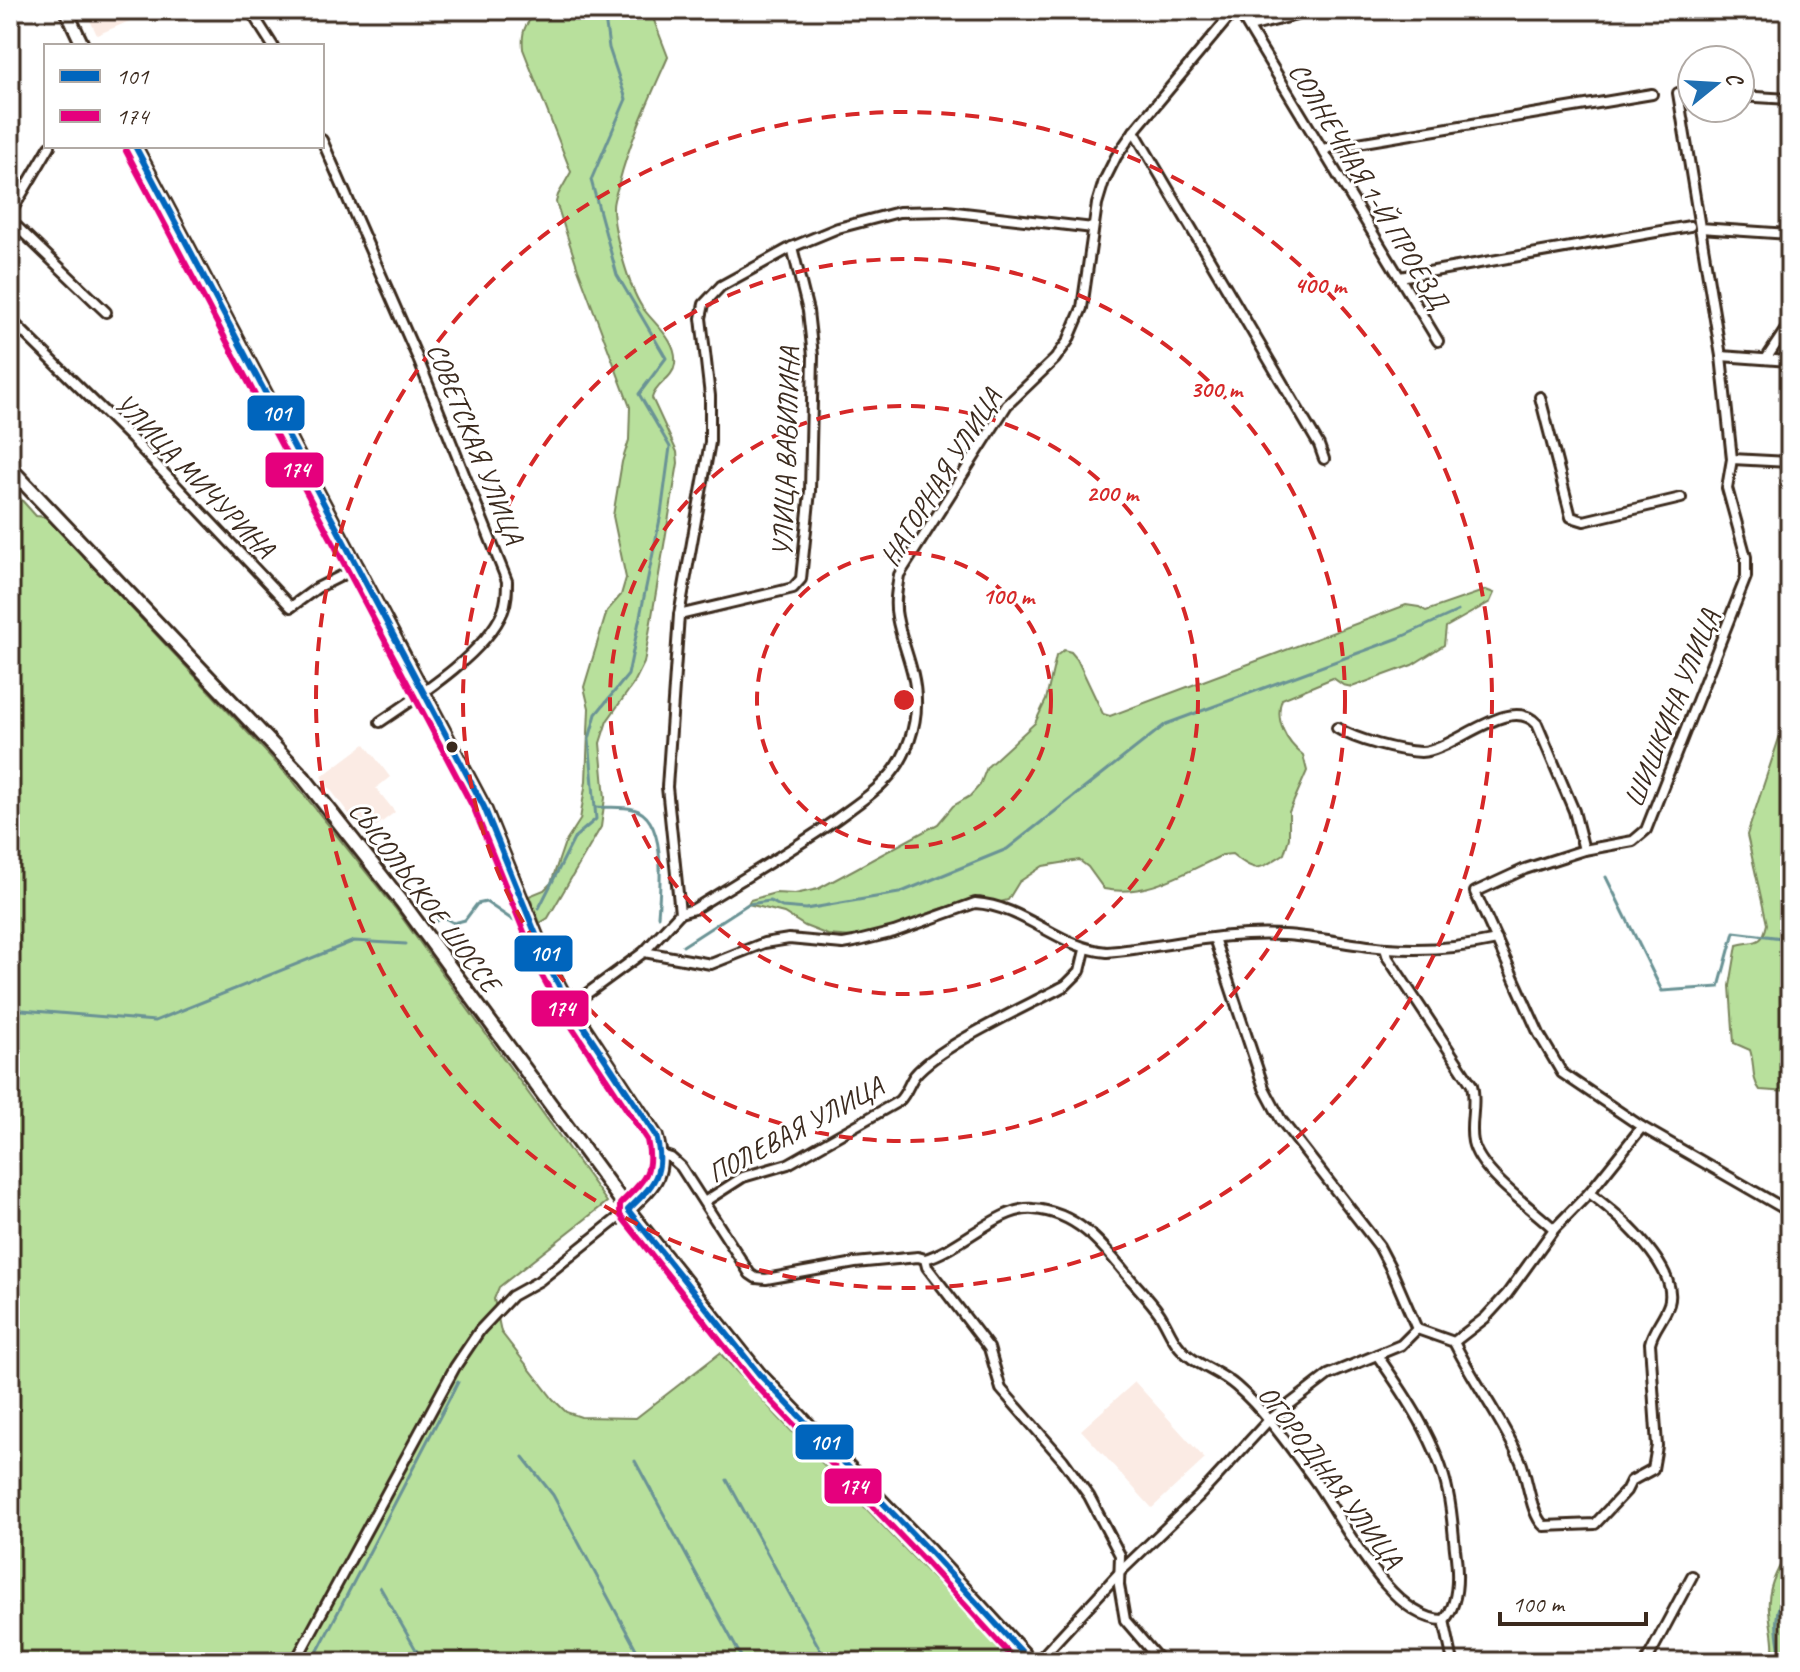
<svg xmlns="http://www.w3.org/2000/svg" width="1800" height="1672" viewBox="0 0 1800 1672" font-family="Caveat,sans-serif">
	<rect width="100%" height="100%" fill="#fff"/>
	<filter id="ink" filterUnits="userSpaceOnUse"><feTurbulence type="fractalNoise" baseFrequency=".0125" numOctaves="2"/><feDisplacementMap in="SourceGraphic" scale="16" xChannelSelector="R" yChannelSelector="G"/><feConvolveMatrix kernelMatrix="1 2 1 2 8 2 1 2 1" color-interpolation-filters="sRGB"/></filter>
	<g filter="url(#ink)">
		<g fill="#fbebe4">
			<polygon points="85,10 155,10 97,35"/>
			<polygon points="365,744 390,777 376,788 395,812 365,835 321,777"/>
			<polygon points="1135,1382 1205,1459 1152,1508 1081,1430"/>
		</g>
		<g fill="#b8e09c" stroke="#7a855d" stroke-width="2">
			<path d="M542,10H650L668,57C650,98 630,140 619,183C617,191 613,199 613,207C613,232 629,287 642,307C654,324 678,341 675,364C673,379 656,383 652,398L677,452L678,463L644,663L634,683L607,721L600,743L605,798L601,827L548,918L540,923L529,896L544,890L551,883L564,845L580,820L586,781L589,708L584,687L607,611L621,595L626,578L613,516L622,462L629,440L630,407L578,269L556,202L558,195L571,172L523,49C521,29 526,21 542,10Z"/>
			<polygon points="10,478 19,487 19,497 36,516 46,517 294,782 395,908 607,1202 499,1287 494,1299 501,1332 553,1399 566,1412 581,1417 636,1418 720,1353 779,1418 1014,1662 10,1662"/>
			<path d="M1486,590L1494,593L1490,602L1446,627L1444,645L1412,665L1352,687L1343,685L1333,678L1282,699C1274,720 1286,742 1303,755L1307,771L1289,812V838L1284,854C1258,870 1257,874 1232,854L1223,855C1185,872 1146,898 1104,889L1088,867L1079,860L1043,866L1019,882L1008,900L997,903L980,897L937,910L883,932L853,937L828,935L805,926L784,913L748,904L750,900L775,893L795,894L818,889L938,824L953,806L970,796L980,785L987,767L1035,723L1046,700L1056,656L1064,650L1071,652L1077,659L1103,714L1110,716L1406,605L1419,607L1426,611Z"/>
			<path d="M1790,705V1092L1760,1090C1751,1079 1755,1064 1750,1050L1734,1043L1730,986L1737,945C1755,940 1762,947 1767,924L1747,835Z"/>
			<path d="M1790,1553V1662H1772C1778,1629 1759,1610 1776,1574C1780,1566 1782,1559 1790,1553Z"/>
		</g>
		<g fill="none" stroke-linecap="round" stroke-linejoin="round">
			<g stroke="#6a9395" stroke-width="3">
				<path d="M596,807C607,808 622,806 633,809C668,817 660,890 658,916"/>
				<polyline points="1606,877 1662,991 1719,987 1734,932 1790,939"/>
				<polyline points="539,908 575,837 596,819 589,739 596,714 628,675 661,514 670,447 639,394 666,358 617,275 591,180 626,99 609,48 604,10"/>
				<polyline points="429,925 443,917 454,923 465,920 477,904 486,902 514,921"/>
				<polyline points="683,946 748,904 770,901 782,907 806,909 899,893 1007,849 1166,724 1399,638 1458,611"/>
				<polyline points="10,1009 155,1021 354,941 406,944"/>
				<polyline points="523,1457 553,1495 643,1662"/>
				<polyline points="635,1461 744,1662"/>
				<polyline points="727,1480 827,1662"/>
				<polyline points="380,1587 423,1662"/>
				<polyline points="312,1662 458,1382"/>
				<path d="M1782,1662C1775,1629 1772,1611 1790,1581"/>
			</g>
			<defs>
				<g id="minor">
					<polyline points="250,10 273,46"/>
					<polyline points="1238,10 1438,341"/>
					<polyline points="1249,27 1316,10"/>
					<polyline points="1692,94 1678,93 1721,356 1732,459 1727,488 1746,557 1746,577 1646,830 1633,841 1584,850 1525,869 1475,892 1539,1034 1562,1073 1642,1127 1790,1212"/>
					<polyline points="1740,96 1790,99"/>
					<polyline points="1134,131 1319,445 1324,459"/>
					<path d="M322,140L418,359L507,581C507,591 507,601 503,611C486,653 417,697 380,722"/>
					<polyline points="1322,149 1652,94"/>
					<polyline points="10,214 50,146"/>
					<polyline points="10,220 106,312"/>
					<polyline points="1700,228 1790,234"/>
					<polyline points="1400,277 1690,226"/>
					<polyline points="10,319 132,439 291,607 317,588 359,567"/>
					<polyline points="1721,356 1790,361"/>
					<polyline points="1766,359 1790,323"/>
					<polyline points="1540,397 1571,517 1584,521 1681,498"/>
					<polyline points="1732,459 1790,462"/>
					<polyline points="679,615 781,591 793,588 801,579 810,491 813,356 808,311 792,247"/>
					<path d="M1337,728C1356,740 1398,751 1421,752C1452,752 1510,693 1537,724L1574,811L1584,850"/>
					<polyline points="680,913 667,787 679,615 710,442 710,396 701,318 704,304 721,286 792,247 838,228 899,212 947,211 1093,228"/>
					<polyline points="1214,938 1264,1088 1281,1120 1379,1246 1391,1269 1417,1329"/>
					<path d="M1385,948L1388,958L1472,1085C1477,1105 1469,1122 1473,1142C1480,1173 1531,1207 1554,1229"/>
					<path d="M644,952L711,964L764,943L789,939L843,944L854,942L894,932L975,903C1025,906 1058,948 1107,952C1166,947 1225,931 1284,935C1318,937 1353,945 1387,948C1425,951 1460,948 1497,940"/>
					<path d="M570,1006L644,952L680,913L694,909C741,880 789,852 834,821C854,806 875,793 891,774C907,755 917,725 916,700C916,671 902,645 897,617C894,603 897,589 899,575L1007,405L1055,359L1068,341L1082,308L1097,204L1104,181L1116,157L1134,131L1235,10"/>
					<path d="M662,1155L671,1158L681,1167L750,1274L756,1278L766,1279L855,1263L918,1257L925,1259C961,1249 1000,1206 1033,1209C1077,1212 1102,1244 1128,1276C1138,1288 1150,1300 1159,1313C1166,1323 1170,1335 1177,1344C1192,1365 1217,1369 1236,1386C1265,1411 1290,1447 1313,1478C1343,1519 1389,1619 1444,1620L1453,1662"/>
					<path d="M704,1202L743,1177L788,1164L899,1101C907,1093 909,1083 915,1075C940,1045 1028,1006 1066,985L1080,971L1085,950"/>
					<polyline points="925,1259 927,1267 989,1348 1001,1389 1063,1460 1089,1496 1120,1555 1119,1585 1125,1620 1161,1662"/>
					<polyline points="1417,1329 1454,1342 1485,1318 1507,1294 1554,1229 1589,1193 1642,1127"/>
					<path d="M1454,1342C1474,1383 1503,1420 1521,1462C1528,1480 1531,1515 1544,1526L1595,1524L1626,1491L1631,1481L1653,1469L1657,1446L1650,1343C1653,1329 1664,1319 1669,1304C1680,1268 1615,1211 1589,1193"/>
					<path d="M1377,1355C1406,1396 1438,1443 1448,1493C1452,1511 1453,1530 1455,1549C1458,1570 1460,1603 1444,1620"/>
					<polyline points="295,1662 455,1367 480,1330 512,1296 539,1281 628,1210"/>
					<polyline points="1037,1662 1120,1572 1198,1497 1268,1421 1328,1375 1401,1345 1417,1329"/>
					<polyline points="1646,1662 1692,1576"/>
				</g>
				<g id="secondary">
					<polyline points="66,10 83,46"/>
					<path d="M135,146L484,807L550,969L570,1006L656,1136C668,1174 655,1184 628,1210"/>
				</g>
				<polyline id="primary" points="628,1210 759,1374 930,1552 1031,1662"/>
				<polyline id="trunk" points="10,468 304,778 402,902 628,1210"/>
			</defs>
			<use href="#minor" stroke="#3b2a1e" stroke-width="14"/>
			<use href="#secondary" stroke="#3b2a1e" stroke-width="17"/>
			<use href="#primary" stroke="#3b2a1e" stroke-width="18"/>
			<use href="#trunk" stroke="#3b2a1e" stroke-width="18"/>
			<use href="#minor" stroke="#fff" stroke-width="8"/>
			<use href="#secondary" stroke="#fff" stroke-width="11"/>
			<use href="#primary" stroke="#fff" stroke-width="12"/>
			<use href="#trunk" stroke="#fff" stroke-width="12"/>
			<defs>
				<path id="bus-1" d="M135,146L484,807L550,969L570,1006L656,1136C666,1173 654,1185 628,1210L759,1374L930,1552L1031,1662"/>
				<path id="bus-2" d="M126,151L475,811L541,974L562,1012L647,1140C655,1174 642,1182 620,1204V1215L752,1381L923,1559L1017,1662"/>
			</defs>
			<use href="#bus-1" stroke="#fff" stroke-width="12"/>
			<use href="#bus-2" stroke="#fff" stroke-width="12"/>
			<use href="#bus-1" stroke="#0065bd" stroke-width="6"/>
			<use href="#bus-2" stroke="#e5007d" stroke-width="6"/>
		</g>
	</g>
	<g fill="none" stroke="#d62828" stroke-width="4" stroke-dasharray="14 10">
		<circle cx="904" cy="700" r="147"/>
		<circle cx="904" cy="700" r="294"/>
		<circle cx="904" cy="700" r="441"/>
		<circle cx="904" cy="700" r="588"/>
	</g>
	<circle fill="#3b2a1e" stroke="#fff" stroke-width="3" cx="452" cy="747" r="7"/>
	<g text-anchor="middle" stroke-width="6" stroke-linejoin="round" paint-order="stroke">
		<g font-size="28" fill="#3b2a1e" stroke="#fff">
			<text transform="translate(1369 185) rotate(59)" y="10">СОЛНЕЧНАЯ 1-Й ПРОЕЗД</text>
			<text transform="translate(476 443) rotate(68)" y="10">СОВЕТСКАЯ УЛИЦА</text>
			<text transform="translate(785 452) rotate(-88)" y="10">УЛИЦА ВАВИЛИНА</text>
			<text transform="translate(195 475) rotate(46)" y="10">УЛИЦА МИЧУРИНА</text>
			<text transform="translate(940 477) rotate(-58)" y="10">НАГОРНАЯ УЛИЦА</text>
			<text transform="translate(1671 708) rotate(-68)" y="10">ШИШКИНА УЛИЦА</text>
			<text transform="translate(425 896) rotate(53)" y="10">СЫСОЛЬСКОЕ ШОССЕ</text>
			<text transform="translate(795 1129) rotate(-28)" y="10">ПОЛЕВАЯ УЛИЦА</text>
			<text transform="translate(1331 1476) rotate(53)" y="10">ОГОРОДНАЯ УЛИЦА</text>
		</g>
	</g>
	<circle cx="904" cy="700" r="12" fill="#d62828" stroke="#fff" stroke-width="4"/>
	<g font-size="24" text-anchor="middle" font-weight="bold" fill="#d62828" stroke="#fff" stroke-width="6" stroke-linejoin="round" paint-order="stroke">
		<text x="1320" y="293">400 m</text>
		<text x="1216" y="397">300 m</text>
		<text x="1112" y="501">200 m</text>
		<text x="1008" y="604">100 m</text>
	</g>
	<g stroke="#fff" stroke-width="3">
		<rect x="246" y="394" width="60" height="38" rx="8" fill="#0065bd"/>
		<rect x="264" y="451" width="61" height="38" rx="8" fill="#e5007d"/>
		<rect x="513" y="934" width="61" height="39" rx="8" fill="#0065bd"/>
		<rect x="530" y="989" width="60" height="39" rx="8" fill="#e5007d"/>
		<rect x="794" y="1423" width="61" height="38" rx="8" fill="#0065bd"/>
		<rect x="823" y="1467" width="60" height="38" rx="8" fill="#e5007d"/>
	</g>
	<g font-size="22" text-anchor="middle" font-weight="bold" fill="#fff">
		<text x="276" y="421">101</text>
		<text x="295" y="477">174</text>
		<text x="544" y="961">101</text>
		<text x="560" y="1016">174</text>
		<text x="824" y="1450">101</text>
		<text x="853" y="1494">174</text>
	</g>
	<rect width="1800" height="1672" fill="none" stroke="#fff" stroke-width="40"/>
	<rect x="20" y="20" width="1760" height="1632" fill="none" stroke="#3b2a1e" stroke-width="3" filter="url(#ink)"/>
	<rect x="44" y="44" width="280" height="104" fill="#ffffff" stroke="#b1aaa5" stroke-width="2"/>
	<rect x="60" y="70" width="40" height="12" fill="#0065bd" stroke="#b1aaa5" stroke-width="2"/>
	<text x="116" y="84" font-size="24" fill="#3b2a1e">101</text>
	<rect x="60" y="110" width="40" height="12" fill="#e5007d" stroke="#b1aaa5" stroke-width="2"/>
	<text x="116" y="124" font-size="24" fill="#3b2a1e">174</text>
	<g transform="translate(1716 84) rotate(72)"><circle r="38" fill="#ffffff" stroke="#b1aaa5" stroke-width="2"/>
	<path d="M0-6L14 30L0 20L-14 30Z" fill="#1f6fb2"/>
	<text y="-12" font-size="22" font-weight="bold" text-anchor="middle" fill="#3b2a1e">С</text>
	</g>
	<path d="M1500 1612v12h146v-12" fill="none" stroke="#3b2a1e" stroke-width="4"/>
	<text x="1512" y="1612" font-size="24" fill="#3b2a1e" stroke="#ffffff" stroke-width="6" paint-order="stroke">100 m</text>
</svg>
